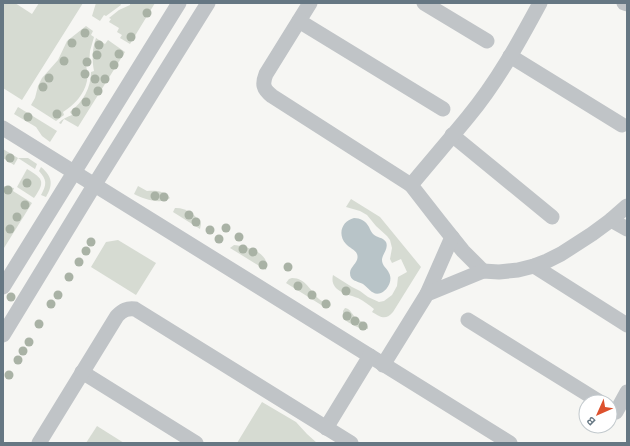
<svg xmlns="http://www.w3.org/2000/svg" width="630" height="446" viewBox="0 0 630 446" font-family="'DM Sans',sans-serif">
	<rect width="100%" height="100%" fill="#f6f6f3"/>
	<g fill="#d6dbd2">
		<polygon points="3,3 15,3 32,14 39,3 83,3 22,100 3,88"/>
		<polygon points="96,3 120,3 121,5 106,16 104,15 100,21 92,16"/>
		<polygon points="130,3 155,3 130,44 120,38 122,35 117,32 119,28 109,22 111,19 109,18 119,10 130,5"/>
		<path d="M86,26L93,31L91,35L94,37L90,51L89,65H86C87,70 88,76 87,81C84,95 74,105 63,112L64,115L56,121L31,105L35,98L38,86L42,78L58,60L67,41Z"/>
		<path d="M96,38L105,44L108,40L125,52L78,127L64,119L61,124L59,123C62,119 67,117 72,115L70,112C83,102 91,88 91,72L94,71C92,60 92,49 96,38Z"/>
		<polygon points="18,107 57,131 50,142 42,136 36,127 14,114"/>
		<polygon points="3,149 18,158 28,158 37,164 35,169 18,158 14,165 3,158"/>
		<path d="M41,167C53,177 53,185 46,197L41,195C47,184 47,180 39,171Z"/>
		<path d="M27,169C44,179 45,182 34,198L17,187Z"/>
		<polygon points="3,186 14,188 13,191 32,203 4,248 3,247"/>
		<path d="M138,186L147,191C155,190 165,191 170,198C161,205 143,199 134,194Z"/>
		<path d="M351,199L380,217L421,267L393,312C385,321 381,317 372,312L374,309C369,305 364,301 358,298C348,294 329,291 333,275L352,287L360,291L368,297L379,302L384,301L392,295L397,286L398,277L407,272L401,259L392,263L390,259L392,248L390,240L387,236L376,226L367,215L360,211L346,207Z"/>
		<path d="M175,208C184,207 197,215 201,224L200,229L173,212Z"/>
		<polygon points="118,240 156,263 136,295 91,267 106,242"/>
		<path d="M234,245C247,246 271,253 266,270L230,248Z"/>
		<path d="M292,278C306,278 310,291 319,299C322,302 327,302 330,303L331,305L330,307L326,308L286,283L289,279Z"/>
		<path d="M345,308C351,309 352,315 357,319C361,322 365,322 368,327V329C358,329 351,324 343,319V311Z"/>
		<polygon points="262,402 296,422 307,434 317,443 237,443"/>
		<polygon points="97,426 124,443 86,443"/>
	</g>
	<path fill="#b8c4c8" d="M354,218C360,218 366,221 369,227C370,229 371,232 373,234C377,238 383,237 386,242C389,249 382,254 382,260C382,266 387,268 389,273C393,280 388,290 381,293C372,296 369,288 363,284C357,281 350,281 350,273C350,266 360,262 357,254C355,249 349,248 346,244C337,234 342,221 354,218Z"/>
	<g fill="none" stroke-linecap="round" stroke-linejoin="round">
		<g stroke="#c0c4c7" stroke-width="15">
			<path d="M310,3L266,74C262,84 263,89 272,96L411,185"/>
			<polyline points="424,3 487,41"/>
			<polyline points="624,3 627,4"/>
			<polyline points="299,21 443,109"/>
			<polyline points="510,56 622,125"/>
			<polyline points="3,128 510,443"/>
			<polyline points="452,135 552,217"/>
			<polyline points="611,220 627,229"/>
			<polyline points="534,266 627,325"/>
			<path d="M483,271L463,251L439,221L411,185C430,162 450,139 468,117C497,82 519,42 540,3"/>
			<polyline points="3,287 179,3"/>
			<polyline points="427,294 452,237"/>
			<polyline points="468,320 600,402"/>
			<polyline points="3,335 95,184 208,3"/>
			<polyline points="383,365 427,294 483,271 499,272 518,270 534,266 547,261 561,254 592,234 611,220 627,206"/>
			<polyline points="82,372 196,443"/>
			<polyline points="616,412 627,392"/>
			<polyline points="326,428 370,356"/>
			<path d="M39,443L117,316C123,310 127,308 135,309L351,443"/>
		</g>
	</g>
	<g fill="#a9b2a5">
		<circle cx="147" cy="13" r="4.5"/>
		<circle cx="85" cy="33" r="4.5"/>
		<circle cx="131" cy="37" r="4.5"/>
		<circle cx="72" cy="43" r="4.5"/>
		<circle cx="99" cy="45" r="4.5"/>
		<circle cx="119" cy="54" r="4.5"/>
		<circle cx="97" cy="55" r="4.5"/>
		<circle cx="64" cy="61" r="4.5"/>
		<circle cx="87" cy="62" r="4.5"/>
		<circle cx="114" cy="65" r="4.5"/>
		<circle cx="85" cy="74" r="4.5"/>
		<circle cx="49" cy="78" r="4.5"/>
		<circle cx="95" cy="79" r="4.5"/>
		<circle cx="105" cy="79" r="4.5"/>
		<circle cx="43" cy="87" r="4.5"/>
		<circle cx="98" cy="91" r="4.5"/>
		<circle cx="86" cy="102" r="4.5"/>
		<circle cx="76" cy="112" r="4.5"/>
		<circle cx="57" cy="114" r="4.5"/>
		<circle cx="28" cy="117" r="4.5"/>
		<circle cx="10" cy="158" r="4.5"/>
		<circle cx="27" cy="183" r="4.5"/>
		<circle cx="8" cy="190" r="4.5"/>
		<circle cx="155" cy="196" r="4.5"/>
		<circle cx="164" cy="197" r="4.5"/>
		<circle cx="25" cy="205" r="4.5"/>
		<circle cx="189" cy="215" r="4.5"/>
		<circle cx="17" cy="217" r="4.5"/>
		<circle cx="196" cy="222" r="4.5"/>
		<circle cx="226" cy="228" r="4.5"/>
		<circle cx="10" cy="229" r="4.5"/>
		<circle cx="210" cy="230" r="4.5"/>
		<circle cx="239" cy="237" r="4.5"/>
		<circle cx="219" cy="239" r="4.5"/>
		<circle cx="91" cy="242" r="4.5"/>
		<circle cx="243" cy="249" r="4.5"/>
		<circle cx="86" cy="251" r="4.5"/>
		<circle cx="253" cy="252" r="4.5"/>
		<circle cx="79" cy="262" r="4.5"/>
		<circle cx="263" cy="265" r="4.5"/>
		<circle cx="288" cy="267" r="4.5"/>
		<circle cx="69" cy="277" r="4.5"/>
		<circle cx="298" cy="286" r="4.5"/>
		<circle cx="346" cy="291" r="4.5"/>
		<circle cx="58" cy="295" r="4.5"/>
		<circle cx="312" cy="295" r="4.5"/>
		<circle cx="11" cy="297" r="4.5"/>
		<circle cx="51" cy="304" r="4.5"/>
		<circle cx="326" cy="304" r="4.5"/>
		<circle cx="347" cy="316" r="4.5"/>
		<circle cx="355" cy="321" r="4.5"/>
		<circle cx="39" cy="324" r="4.5"/>
		<circle cx="363" cy="326" r="4.5"/>
		<circle cx="29" cy="342" r="4.5"/>
		<circle cx="23" cy="351" r="4.5"/>
		<circle cx="18" cy="360" r="4.5"/>
		<circle cx="9" cy="375" r="4.5"/>
	</g>
	<rect width="630" height="446" fill="none" stroke="#667783" stroke-width="8"/>
	<g transform="translate(598 414) rotate(225)"><circle r="19" fill="#ffffff" stroke="#c2c9cd"/>
	<path d="M0-3L7 15L0 10L-7 15Z" fill="#dd512d"/>
	<text y="-6" font-size="11" font-weight="bold" text-anchor="middle" fill="#667783">B</text>
	</g>
</svg>
